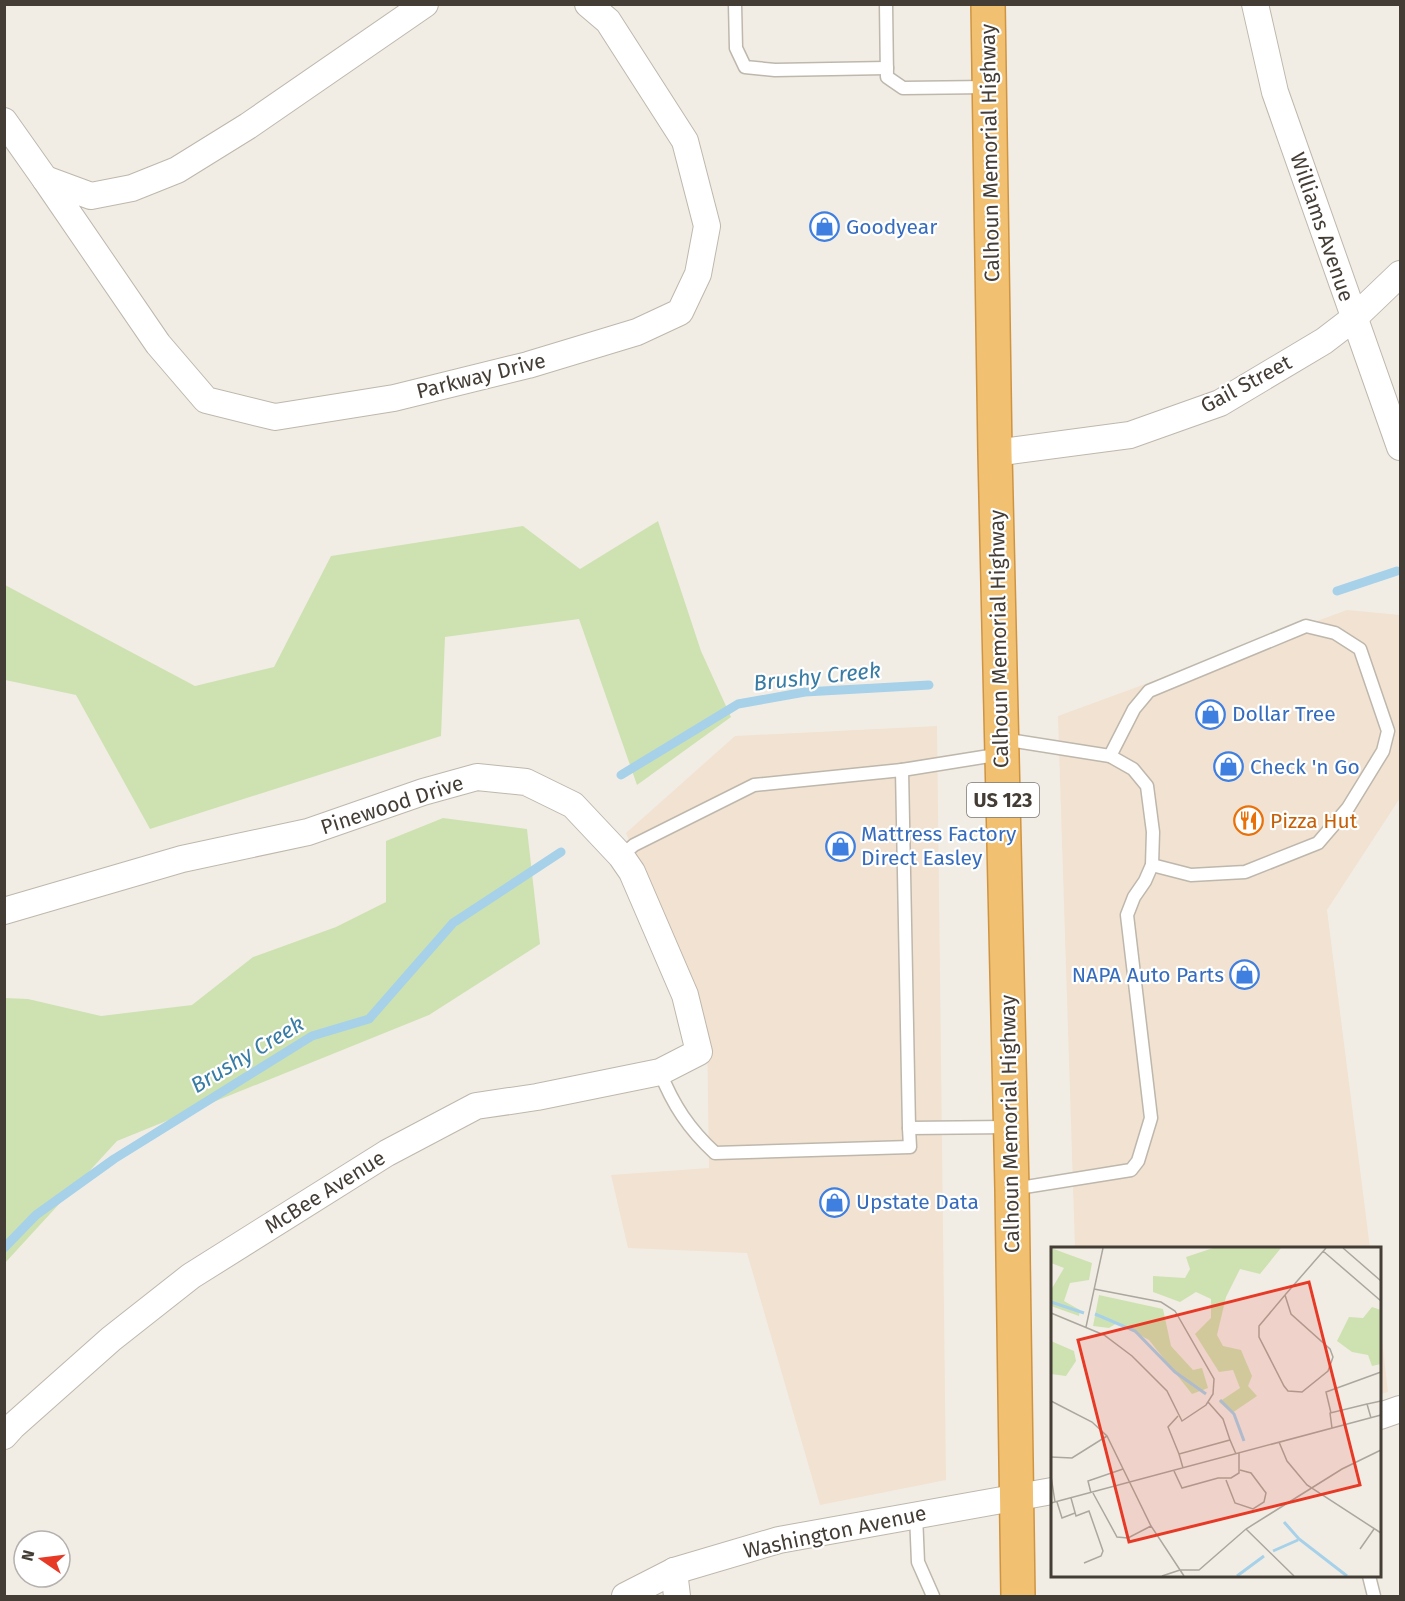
<svg xmlns="http://www.w3.org/2000/svg" width="1405" height="1601" viewBox="0 0 1405 1601" font-family="'Fira Sans',sans-serif">
	<rect width="100%" height="100%" fill="#f1ede5"/>
	<g fill="#f2e2d1">
		<polygon points="1347,610 1400,615 1400,798 1327,910 1370,1248 1075,1248 1058,716"/>
		<polygon points="937,726 946,1480 820,1505 747,1253 628,1248 611,1175 709,1168 707,1025 626,833 735,736"/>
		<polygon points="1380,1323 1388,1392 1380,1394"/>
	</g>
	<g fill="#cee2b1">
		<polygon points="658,521 701,651 731,717 637,785 579,619 445,637 441,736 150,829 76,695 5,680 5,585 195,686 274,667 331,556 523,526 580,569"/>
		<polygon points="443,818 527,829 540,944 429,1015 117,1141 5,1263 5,998 28,999 101,1016 192,1005 253,957 336,927 386,902 386,841"/>
	</g>
	<g fill="none" stroke-linecap="round" stroke-linejoin="round">
		<g stroke="#a6d1e9" stroke-width="9">
			<polyline points="1337,591 1397,571"/>
			<polyline points="621,775 738,704 805,692 929,685"/>
			<polyline points="4,1248 36,1215 114,1159 312,1036 369,1019 453,923 561,852"/>
		</g>
		<defs>
			<g id="lane">
				<polyline points="735,4 736,48 745,67 775,70 887,68"/>
				<polyline points="886,4 887,77 903,88 988,87"/>
				<polyline points="1003,739 1110,756 1133,769 1147,786 1153,832 1152,865 1145,881 1134,897 1127,915 1151,1118 1138,1161 1131,1170 1013,1189"/>
				<polyline points="1002,754 902,770 909,1128 1009,1127"/>
				<polyline points="1110,756 1134,709 1149,691 1306,626 1335,633 1360,649 1388,731 1383,751 1348,808 1318,843 1245,872 1191,875 1152,865"/>
				<polyline points="621,856 634,845 754,785 902,770"/>
				<path d="M660,1072C673,1105 689,1129 715,1153L910,1147L909,1128"/>
				<polyline points="916,1515 918,1562 933,1596"/>
				<polyline points="1369,1576 1374,1596"/>
			</g>
			<g id="street">
				<polyline points="425,4 248,126 177,170 132,188 91,196 45,179 158,344 206,400 275,417 394,398 528,365 637,332 680,312 698,274 707,226 685,141 608,21 588,4"/>
				<polyline points="1255,4 1275,92 1400,447"/>
				<polyline points="4,121 45,179"/>
				<polyline points="995,453 1130,435 1220,403 1324,341 1354,318 1400,274"/>
				<polyline points="4,911 182,859 308,832 423,792 477,777 526,782 573,805 621,856 632,872 685,995 699,1052 660,1072 537,1097 476,1106 387,1153 191,1276 111,1339 13,1426 4,1436"/>
				<polyline points="1380,1416 1400,1409"/>
				<polyline points="674,1571 677,1596"/>
				<polyline points="625,1596 674,1571 779,1540 1052,1491"/>
			</g>
			<polyline id="highway" points="988,4 995,453 1012,1189 1018,1596"/>
		</defs>
		<use href="#lane" stroke="#beb7ac" stroke-width="15"/>
		<use href="#street" stroke="#beb7ac" stroke-width="28"/>
		<use href="#highway" stroke="#cf9441" stroke-width="36"/>
		<use href="#lane" stroke="#fff" stroke-width="12"/>
		<use href="#street" stroke="#fff" stroke-width="26"/>
		<use href="#highway" stroke="#f1c070" stroke-width="33"/>
	</g>
	<defs>
		<symbol id="shop-ring" viewBox="-11 -11 22 22"><circle r="9.5" fill="#fff" stroke="#3f7fe0" stroke-width="1.5"/><path d="M-5-2.5h2.3a2.7 3.5 0 0 1 5.4 0H5L5.5 6h-11ZM-1.5-2.5h3a1.5 2.3 0 0 0-3 0Z" fill="#3f7fe0"/></symbol>
		<symbol id="restaurant-ring" viewBox="-11 -11 22 22"><circle r="9.5" fill="#fff" stroke="#e8710a" stroke-width="1.5"/><path d="M-5-6h1v4h1v-4h1v4h1v-4h1v5L-1.5 .5V6h-2V.5L-5-1ZM5-6V6H3V1.5H1.5Q1.5-4 5-6Z" fill="#e8710a"/></symbol>
	</defs>
	<g fill-rule="evenodd">
		<use href="#shop-ring" x="808" y="210" width="33" height="33"/>
		<use href="#shop-ring" x="1194" y="698" width="33" height="33"/>
		<use href="#shop-ring" x="1212" y="750" width="33" height="33"/>
		<use href="#restaurant-ring" x="1232" y="804" width="33" height="33"/>
		<use href="#shop-ring" x="824" y="830" width="33" height="33"/>
		<use href="#shop-ring" x="1228" y="958" width="33" height="33"/>
		<use href="#shop-ring" x="818" y="1186" width="33" height="33"/>
	</g>
	<g text-anchor="middle" stroke-width="4.5" stroke-linejoin="round" paint-order="stroke">
		<rect fill="#fff" stroke="#7b7772" stroke-width="1.5" x="967" y="783" width="72" height="34" rx="4.5"/>
		<g font-size="20" font-weight="bold" fill="#433d35">
			<text x="1003" y="807">US 123</text>
		</g>
		<g font-size="21" fill="#433d35" stroke="#fff">
			<text transform="translate(990 153) rotate(-91)" y="7">Calhoun Memorial Highway</text>
			<text transform="translate(1322 227) rotate(71)" y="7">Williams Avenue</text>
			<text transform="translate(481 376) rotate(-14)" y="7">Parkway Drive</text>
			<text transform="translate(1246 384) rotate(-28)" y="7">Gail Street</text>
			<text transform="translate(999 639) rotate(-91)" y="7">Calhoun Memorial Highway</text>
			<text transform="translate(392 805) rotate(-18)" y="7">Pinewood Drive</text>
			<text transform="translate(1010 1124) rotate(-91)" y="7">Calhoun Memorial Highway</text>
			<text transform="translate(325 1192) rotate(-32)" y="7">McBee Avenue</text>
			<text transform="translate(835 1532) rotate(-12)" y="7">Washington Avenue</text>
		</g>
		<g font-size="21" fill="#366cbe" stroke="#fff" text-anchor="start">
			<text x="846" y="234">Goodyear</text>
			<text x="1232" y="721">Dollar Tree</text>
			<text x="1250" y="774">Check 'n Go</text>
			<text x="861" y="841">Mattress Factory<tspan x="861" dy="24">Direct Easley</tspan></text>
			<text x="1224" y="982" text-anchor="end">NAPA Auto Parts</text>
			<text x="856" y="1209">Upstate Data</text>
		</g>
		<g font-size="21" fill="#c56008" stroke="#fff" text-anchor="start">
			<text x="1270" y="828">Pizza Hut</text>
		</g>
		<g font-size="22" font-style="italic" fill="#387ca5" stroke="#fff">
			<text transform="translate(817 676) rotate(-6)" y="8">Brushy Creek</text>
			<text transform="translate(247 1054) rotate(-31)" y="8">Brushy Creek</text>
		</g>
	</g>
	<g transform="translate(1051 1247)">
		<rect width="330" height="330" fill="#f1ede5"/>
		<path d="M0,1L41,16L38,33L19,36L13,54L29,63L28,69L0,59V43L13,21L0,16ZM162,1H230L209,27L189,22L175,50L166,88L172,99L190,103L201,129L197,139L206,149L181,166L168,155L189,141L182,123L168,125L144,87L160,71V52L145,45L129,55L102,45V29L134,31L139,22L135,10ZM48,48L112,62L120,99L142,123L151,121L157,141L141,147L98,93L66,76L58,81L42,79ZM321,60L330,63V117L321,119L317,108L301,105L286,94L298,70L312,71ZM0,94L23,104L25,114L15,129L0,127Z" fill="#cee2b1"/>
		<path fill="none" stroke="#a6d1e9" stroke-width="3" d="M0,55L33,66M44,67L84,84L124,125L155,147M169,153L183,167L193,194M233,275L248,292L296,329M222,304L247,293M186,329L213,309"/>
		<path fill="none" stroke="#aba79f" stroke-width="1.5" d="M292,1L330,34M272,4L330,54M234,48L240,67L279,102L282,110L277,124L251,145L237,144L233,139L208,90V79ZM234,48L275,1M0,66L53,88L81,109L116,144L131,174L155,158L162,147L163,132L124,64L110,55L43,42M35,80L52,1M0,154L41,175L56,189L100,279L133,329M157,155L172,172L179,193M280,166L275,145L330,125M127,169L117,180L128,207M320,171L316,157L330,154M281,181L279,166L316,157M228,195L236,214L256,238L330,286M0,210L21,211L56,189M132,221L128,207L179,193L185,207M123,224L131,241L167,231H180L188,226V206M0,229L4,255M175,233L184,256L202,262L213,255L215,246L200,226L189,223M40,246L37,234L72,222M42,246L66,290L77,291L100,279M20,251L25,269L38,264L52,304L50,309L33,316M6,255L11,271L24,266M0,256L330,168M195,282L243,329M309,302L323,282M129,323H148L195,282L291,222L330,203M111,329L129,323"/>
		<path fill="#e73a26" fill-opacity="0.15" stroke="#e73a26" stroke-width="3" d="M258,35L309,238L78,295L27,93Z"/>
		<rect width="330" height="330" fill="none" stroke="#433d35" stroke-width="3"/>
	</g>
	<rect width="1405" height="1601" fill="none" stroke="#433d35" stroke-width="12"/>
	<g transform="translate(42 1559) rotate(284)"><circle r="28" fill="#ffffff" stroke="#b4b1ae" stroke-width="1.5"/>
	<path d="M0-4.5L10 22L0 15L-10 22Z" fill="#e73a26"/>
	<text y="-9" font-size="16" font-weight="bold" text-anchor="middle" fill="#433d35">N</text>
	</g>
</svg>
